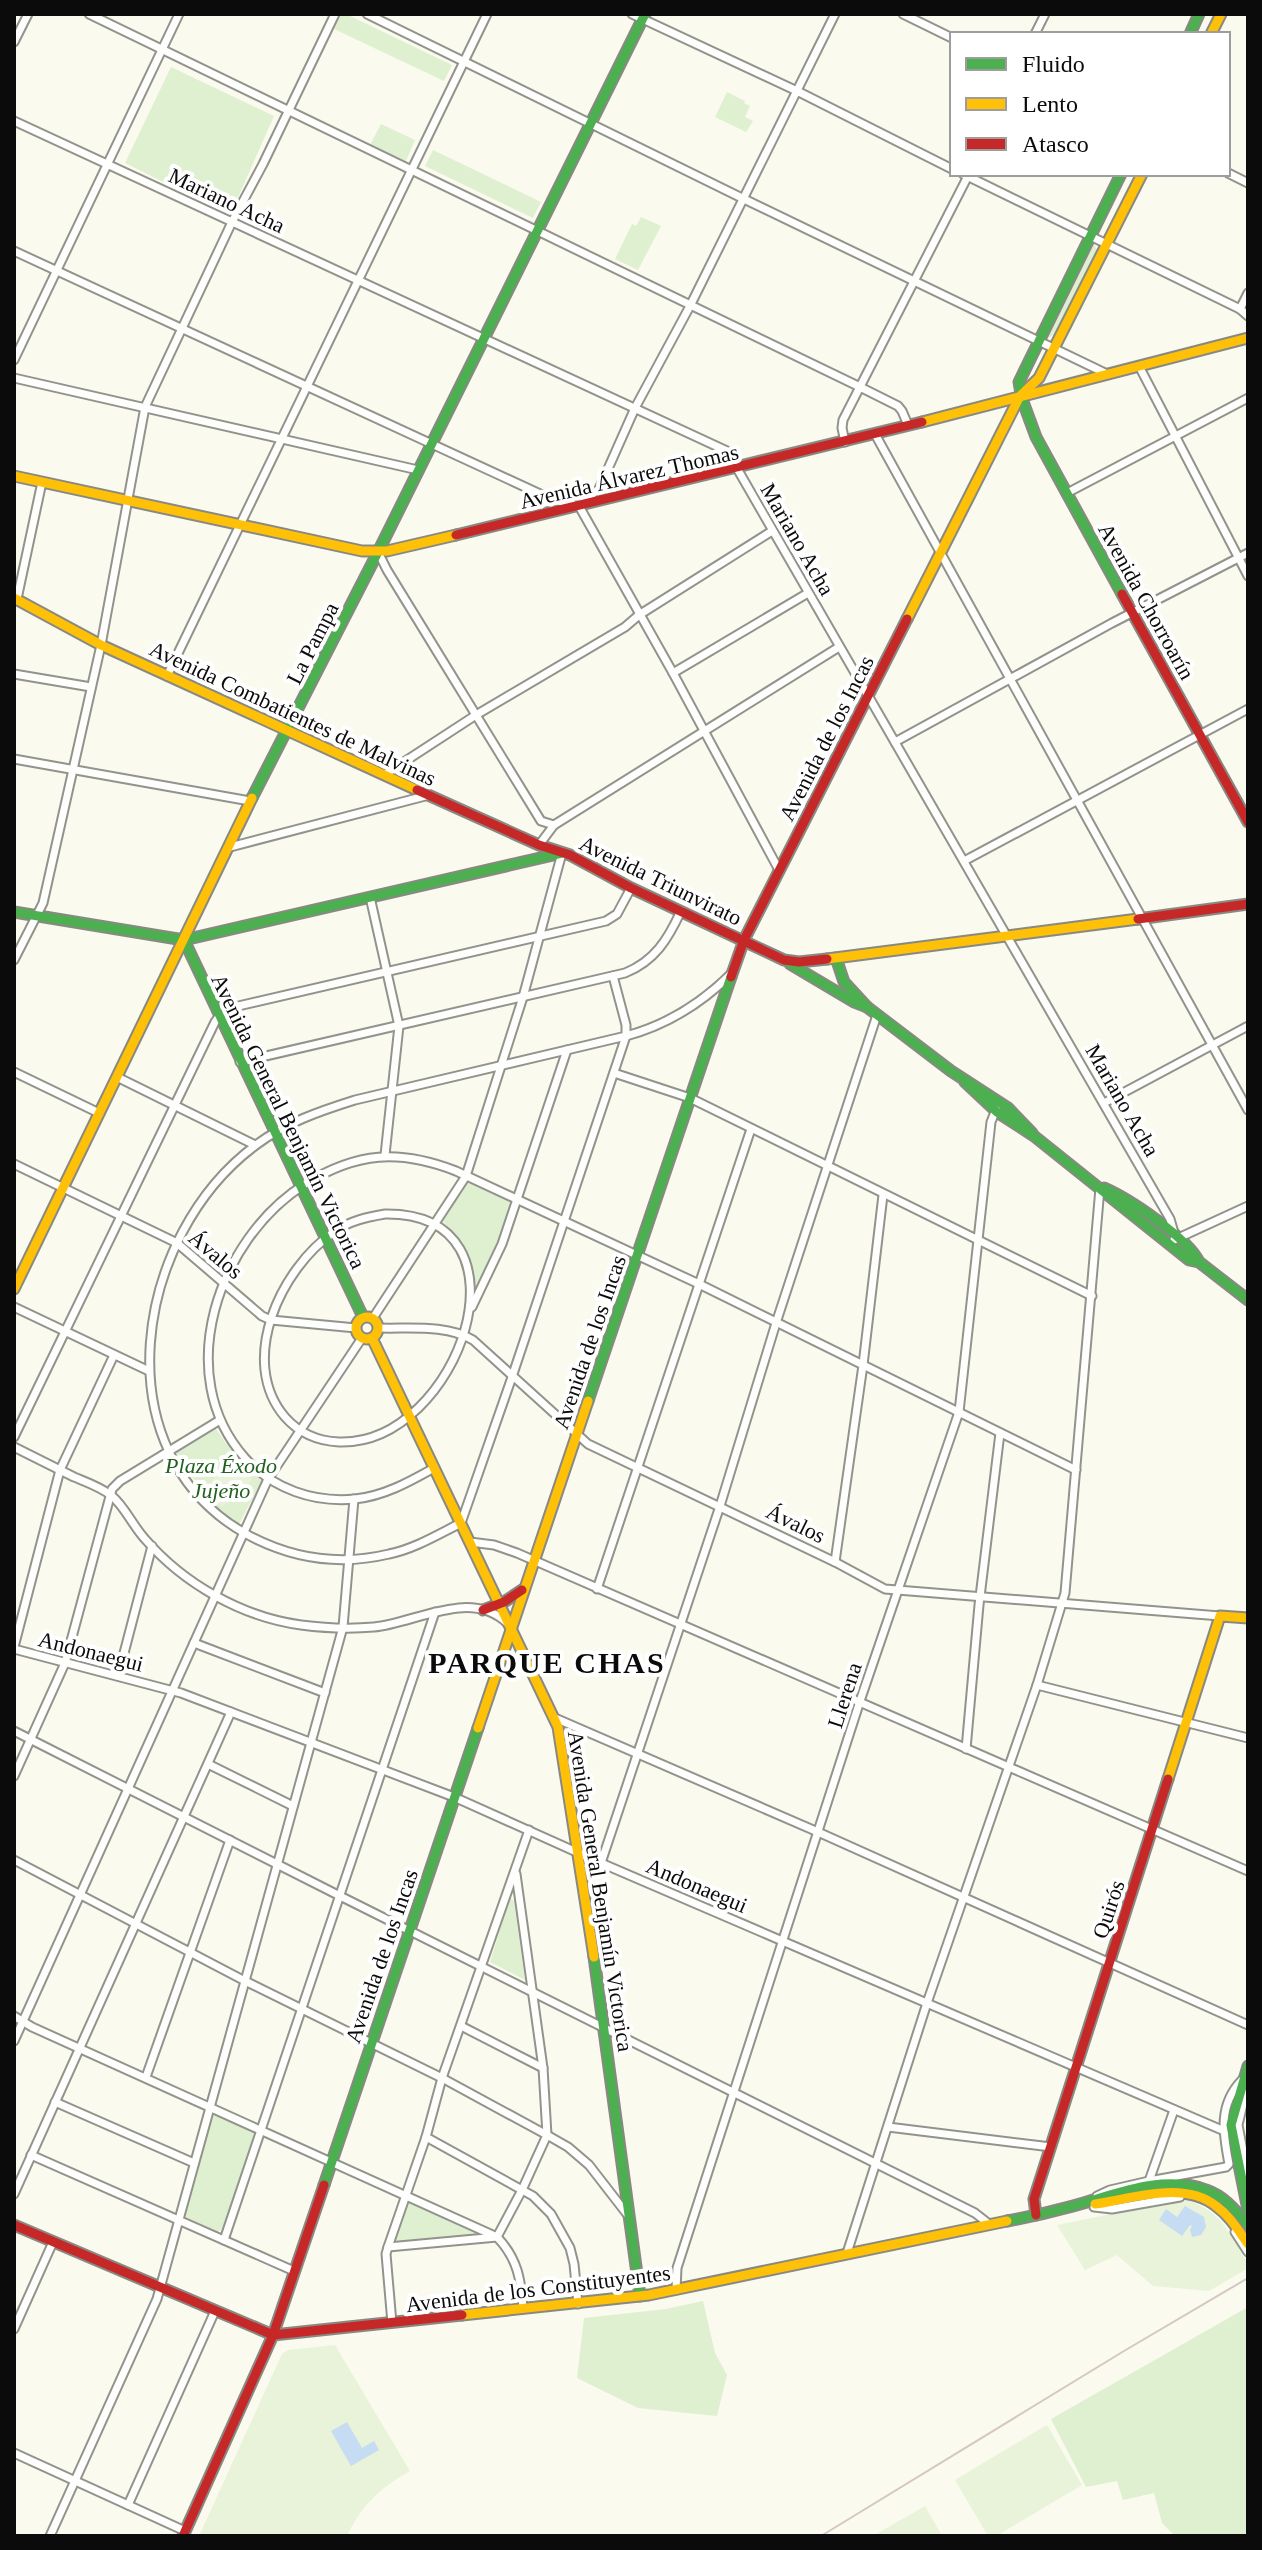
<svg xmlns="http://www.w3.org/2000/svg" width="1262" height="2550" viewBox="0 0 1262 2550" font-family="'Times New Roman',serif">
	<rect width="100%" height="100%" fill="#fafaee"/>
	<g fill="#def0cf">
		<polygon points="341,14 346,14 452,65 444,81 334,29"/>
		<polygon points="171,67 274,116 232,211 226,213 125,163"/>
		<polygon points="727,92 745,101 744,103 750,106 745,117 753,121 746,132 715,117"/>
		<polygon points="381,124 415,140 406,161 370,145"/>
		<polygon points="433,150 541,202 533,218 425,166"/>
		<polygon points="641,217 661,226 638,270 615,259 632,224 636,226"/>
		<polygon points="1094,244 1097,250 1055,334 1048,338 1045,334 1089,245"/>
		<polygon points="466,1183 472,1183 508,1198 512,1208 479,1289 475,1289 464,1251 443,1221"/>
		<path d="M216,1429L239,1462L262,1481L239,1524C209,1505 194,1481 176,1452Z"/>
		<polygon points="510,1898 514,1901 525,1980 490,1962"/>
		<polygon points="219,2115 255,2130 224,2227 218,2232 186,2217 184,2211 213,2116"/>
		<polygon points="408,2201 487,2236 393,2245"/>
		<polygon points="703,2301 715,2353 727,2375 717,2416 638,2408 577,2378 584,2318 666,2309"/>
		<polygon points="1248,2307 1248,2536 1175,2536 1162,2523 1154,2493 1123,2500 1117,2481 1086,2487 1051,2419"/>
	</g>
	<g fill="#e8f3d9">
		<polygon points="235,1460 252,1480 222,1507 205,1487"/>
		<path d="M1189,2201C1221,2211 1232,2237 1248,2264V2268L1209,2291L1153,2286L1117,2255L1085,2270L1057,2225L1170,2202Z"/>
		<path d="M335,2345L410,2471C381,2487 361,2506 347,2536H199L282,2354L288,2350Z"/>
		<polygon points="1047,2425 1082,2485 996,2536 988,2536 955,2480"/>
		<polygon points="925,2506 942,2536 873,2536"/>
	</g>
	<g fill="#c6dcf2">
		<polygon points="1185,2206 1204,2217 1206,2227 1201,2235 1192,2237 1190,2230 1192,2226 1190,2225 1182,2236 1159,2220 1166,2209 1177,2217"/>
		<polygon points="347,2422 362,2448 374,2441 379,2450 351,2466 331,2431"/>
	</g>
	<g fill="none" stroke-linecap="round" stroke-linejoin="round">
		<defs>
			<g id="street">
				<polyline points="89,14 860,387 898,406 902,411 908,425"/>
				<polyline points="367,14 744,199 1107,374"/>
				<polyline points="632,14 797,91 952,169"/>
				<polyline points="903,14 952,38"/>
				<polyline points="1035,34 1045,14"/>
				<polyline points="14,42 28,14"/>
				<polyline points="14,121 727,451 1170,1219 1175,1236"/>
				<polyline points="1228,173 1248,183"/>
				<polyline points="963,174 1240,309 1248,316"/>
				<polyline points="14,251 551,499 579,506 673,673 779,870"/>
				<polyline points="1240,309 1248,293"/>
				<polyline points="14,360 179,14"/>
				<polyline points="1139,366 1248,576"/>
				<polyline points="14,378 418,470"/>
				<polyline points="875,434 1248,1110"/>
				<polyline points="845,442 842,428 843,420 969,174"/>
				<polyline points="1067,493 1248,398"/>
				<polyline points="580,504 599,489 635,408 690,306 835,14"/>
				<polyline points="378,552 387,570 541,821 554,825"/>
				<polyline points="17,599 42,482"/>
				<polyline points="673,673 808,593"/>
				<polyline points="14,674 91,687"/>
				<polyline points="167,676 487,14"/>
				<polyline points="895,742 1112,623 1248,553"/>
				<polyline points="14,759 250,801"/>
				<polyline points="384,775 476,715 625,627 639,615 772,531"/>
				<polyline points="539,845 554,825 839,647"/>
				<polyline points="230,847 429,795"/>
				<polyline points="964,861 1248,709"/>
				<polyline points="370,897 399,1026 385,1155"/>
				<polyline points="14,960 43,903 101,645 145,407 232,222 263,164 335,14"/>
				<path d="M613,976L626,1025V1036L512,1377L461,1523C437,1535 414,1549 389,1554C339,1566 293,1559 248,1535C99,1453 134,1235 256,1145C285,1123 320,1111 355,1100L626,1036C667,1025 702,1003 732,973"/>
				<path d="M240,1062L625,973C655,961 668,939 681,911"/>
				<polyline points="14,1072 99,1113"/>
				<polyline points="614,1073 690,1098 1092,1296"/>
				<polyline points="117,1077 255,1145"/>
				<polyline points="1104,1103 1248,1026"/>
				<polyline points="14,1164 177,1243 262,1316 271,1320 356,1328"/>
				<path d="M385,1214C540,1212 459,1446 339,1442C317,1441 299,1433 285,1417C237,1361 281,1268 334,1232C349,1221 367,1217 385,1214Z"/>
				<polyline points="1174,1240 1248,1206"/>
				<polyline points="14,1307 149,1371"/>
				<polyline points="472,1307 502,1244 567,1050"/>
				<polyline points="373,1318 466,1176 523,997 562,853"/>
				<path d="M379,1328C409,1329 446,1324 473,1340L588,1444L835,1562L885,1589L1220,1616"/>
				<polyline points="14,1437 215,1022 222,1012 234,1007 606,921 617,914 631,888"/>
				<path d="M14,1447C34,1457 54,1467 74,1477C86,1482 101,1487 112,1496C125,1507 133,1526 145,1539C184,1584 242,1617 301,1625C324,1628 351,1629 374,1627C416,1623 470,1588 507,1623"/>
				<path d="M434,1468C409,1482 384,1496 355,1499C314,1503 273,1489 245,1458C171,1375 218,1239 305,1184C357,1152 399,1149 456,1171L699,1284L1076,1470"/>
				<polyline points="470,1542 494,1545 517,1553 1248,1871"/>
				<polyline points="835,1562 863,1365 883,1195"/>
				<polyline points="597,1589 751,1129"/>
				<polyline points="194,1643 325,1693"/>
				<polyline points="14,1647 60,1470 114,1355"/>
				<polyline points="14,1649 181,1693 454,1797 601,1863 1222,2130"/>
				<polyline points="118,1676 152,1546"/>
				<polyline points="1037,1685 1248,1738"/>
				<polyline points="555,1718 818,1832 1248,2025"/>
				<polyline points="14,1731 340,1896 975,2213 989,2224"/>
				<polyline points="966,1749 979,1605 1000,1433"/>
				<polyline points="208,1764 293,1806"/>
				<polyline points="14,1776 65,1663 112,1489 120,1481 220,1420"/>
				<polyline points="14,1860 245,1981 442,2078 547,2135 568,2147 589,2165 627,2214"/>
				<polyline points="601,1863 720,1506 776,1323 877,1015"/>
				<path d="M14,2016L32,2027L497,2237C518,2259 521,2280 523,2309"/>
				<polyline points="461,2026 543,2068"/>
				<polyline points="14,2041 268,1479 362,1338"/>
				<polyline points="146,2077 230,1840"/>
				<polyline points="1244,2085 1245,2096 1238,2125 1248,2177"/>
				<polyline points="55,2102 194,2163"/>
				<polyline points="888,2127 1051,2147"/>
				<polyline points="426,2137 533,2196 551,2214 570,2248 574,2264 578,2304"/>
				<polyline points="31,2155 294,2271"/>
				<polyline points="1149,2181 1174,2110"/>
				<polyline points="14,2194 231,1712"/>
				<path d="M1097,2196L1110,2190L1149,2181L1226,2167L1229,2164C1223,2133 1218,2105 1242,2080"/>
				<polyline points="1094,2207 1112,2209 1180,2197"/>
				<polyline points="1235,2232 1248,2252"/>
				<polyline points="224,2240 435,1612"/>
				<polyline points="388,2247 497,2237 522,2190 547,2135 543,2068 516,1874"/>
				<polyline points="847,2253 927,2003 1037,1685 1065,1593 1100,1188"/>
				<polyline points="676,2290 677,2268 860,1701 959,1412 991,1122 997,1107"/>
				<polyline points="392,2323 386,2254 388,2247 426,2137 442,2078 529,1830"/>
				<polyline points="14,2329 53,2242"/>
				<polyline points="14,2453 185,2531"/>
				<polyline points="128,2505 215,2311"/>
				<polyline points="50,2536 157,2299 343,1627 354,1499"/>
			</g>
			<g id="fast">
				<polyline points="1190,34 1199,14"/>
				<polyline points="1121,174 1019,382 1022,399 1036,437 1122,594"/>
				<polyline points="252,798 378,552 645,14"/>
				<polyline points="14,912 184,940 562,853"/>
				<polyline points="184,940 363,1317"/>
				<polyline points="836,958 844,982 867,1007 951,1071 1008,1108 1032,1133"/>
				<polyline points="790,964 854,1002 867,1007"/>
				<polyline points="965,1082 997,1112 1034,1136 1189,1260 1199,1262"/>
				<path d="M1104,1188C1129,1199 1188,1238 1199,1262L1248,1300"/>
				<polyline points="588,1401 731,977"/>
				<polyline points="594,1957 640,2296"/>
				<polyline points="1248,2066 1231,2125 1248,2210"/>
				<polyline points="324,2185 478,1728"/>
				<path d="M1007,2221C1029,2217 1051,2212 1073,2206C1114,2195 1163,2173 1206,2190C1224,2196 1236,2211 1248,2225"/>
			</g>
			<g id="slow">
				<polyline points="1211,34 1221,14"/>
				<polyline points="922,422 1248,338"/>
				<polyline points="14,476 362,551 387,551 456,535"/>
				<polyline points="14,598 101,645 417,790"/>
				<polyline points="907,619 1020,396 1039,378 1142,174"/>
				<polyline points="827,959 1138,919"/>
				<polyline points="14,1289 252,798"/>
				<circle cx="367" cy="1328" r="11"/>
				<polyline points="372,1338 558,1727 594,1957"/>
				<polyline points="478,1728 588,1401"/>
				<polyline points="1168,1779 1220,1616 1248,1618"/>
				<path d="M1095,2204C1132,2199 1183,2180 1216,2206C1230,2216 1238,2230 1248,2244"/>
				<polyline points="462,2315 649,2295 1007,2221"/>
			</g>
			<g id="jam">
				<polyline points="456,535 922,422"/>
				<polyline points="1122,594 1248,822"/>
				<polyline points="417,790 539,845 570,855 631,888 784,960 799,962 827,959"/>
				<polyline points="1138,919 1248,904"/>
				<polyline points="731,977 744,940 907,619"/>
				<polyline points="483,1610 504,1602 522,1590"/>
				<polyline points="1036,2215 1034,2199 1168,1779"/>
				<polyline points="14,2225 273,2335 462,2315"/>
				<polyline points="183,2536 273,2335 324,2185"/>
			</g>
		</defs>
		<use href="#street" stroke="#93938d" stroke-width="11"/>
		<use href="#fast" stroke="#898984" stroke-width="13"/>
		<use href="#slow" stroke="#898984" stroke-width="13"/>
		<use href="#jam" stroke="#898984" stroke-width="13"/>
		<use href="#street" stroke="#fefefc" stroke-width="7"/>
		<use href="#fast" stroke="#4caf50" stroke-width="9"/>
		<use href="#slow" stroke="#ffc107" stroke-width="9"/>
		<use href="#jam" stroke="#c62828" stroke-width="9"/>
		<polyline stroke="#d5c7c4" stroke-width="2" points="821,2536 1124,2351 1248,2278"/>
	</g>
	<g text-anchor="middle" stroke-width="8" stroke-linejoin="round" paint-order="stroke">
		<g font-size="22" fill="#0b0b0b" stroke="#fff">
			<text transform="translate(227 200) rotate(25)" y="8">Mariano Acha</text>
			<text transform="translate(629 476) rotate(-13)" y="8">Avenida Álvarez Thomas</text>
			<text transform="translate(798 539) rotate(60)" y="8">Mariano Acha</text>
			<text transform="translate(1147 601) rotate(61)" y="8">Avenida Chorroarín</text>
			<text transform="translate(312 643) rotate(-63)" y="8">La Pampa</text>
			<text transform="translate(293 713) rotate(25)" y="8">Avenida Combatientes de Malvinas</text>
			<text transform="translate(826 738) rotate(-63)" y="8">Avenida de los Incas</text>
			<text transform="translate(661 880) rotate(26)" y="8">Avenida Triunvirato</text>
			<text transform="translate(1123 1100) rotate(60)" y="8">Mariano Acha</text>
			<text transform="translate(289 1121) rotate(64)" y="8">Avenida General Benjamín Victorica</text>
			<text transform="translate(216 1254) rotate(40)" y="8">Ávalos</text>
			<text transform="translate(589 1342) rotate(-71)" y="8">Avenida de los Incas</text>
			<text transform="translate(796 1523) rotate(26)" y="8">Ávalos</text>
			<text transform="translate(91 1651) rotate(14)" y="8">Andonaegui</text>
			<text transform="translate(844 1695) rotate(-72)" y="8">Llerena</text>
			<text transform="translate(697 1885) rotate(23)" y="8">Andonaegui</text>
			<text transform="translate(601 1891) rotate(81)" y="8">Avenida General Benjamín Victorica</text>
			<text transform="translate(1108 1909) rotate(-72)" y="8">Quirós</text>
			<text transform="translate(381 1956) rotate(-71)" y="8">Avenida de los Incas</text>
			<text transform="translate(538 2288) rotate(-7)" y="8">Avenida de los Constituyentes</text>
		</g>
		<g font-size="22" font-style="italic" fill="#21601e" stroke="#fff">
			<text x="221" y="1473">Plaza Éxodo<tspan x="221" dy="25">Jujeño</tspan></text>
		</g>
		<g font-size="30" font-weight="bold" letter-spacing="2" fill="#0b0b0b" stroke="#fff">
			<text x="547" y="1673">PARQUE CHAS</text>
		</g>
	</g>
	<rect width="1262" height="2550" fill="none" stroke="#0b0b0b" stroke-width="32"/>
	<rect x="950" y="32" width="280" height="144" fill="#ffffff" stroke="#9d9d9d" stroke-width="2"/>
	<rect x="966" y="58" width="40" height="12" fill="#4caf50" stroke="#9d9d9d" stroke-width="2"/>
	<text x="1022" y="72" font-size="24" fill="#0b0b0b">Fluido</text>
	<rect x="966" y="98" width="40" height="12" fill="#ffc107" stroke="#9d9d9d" stroke-width="2"/>
	<text x="1022" y="112" font-size="24" fill="#0b0b0b">Lento</text>
	<rect x="966" y="138" width="40" height="12" fill="#c62828" stroke="#9d9d9d" stroke-width="2"/>
	<text x="1022" y="152" font-size="24" fill="#0b0b0b">Atasco</text>
</svg>
